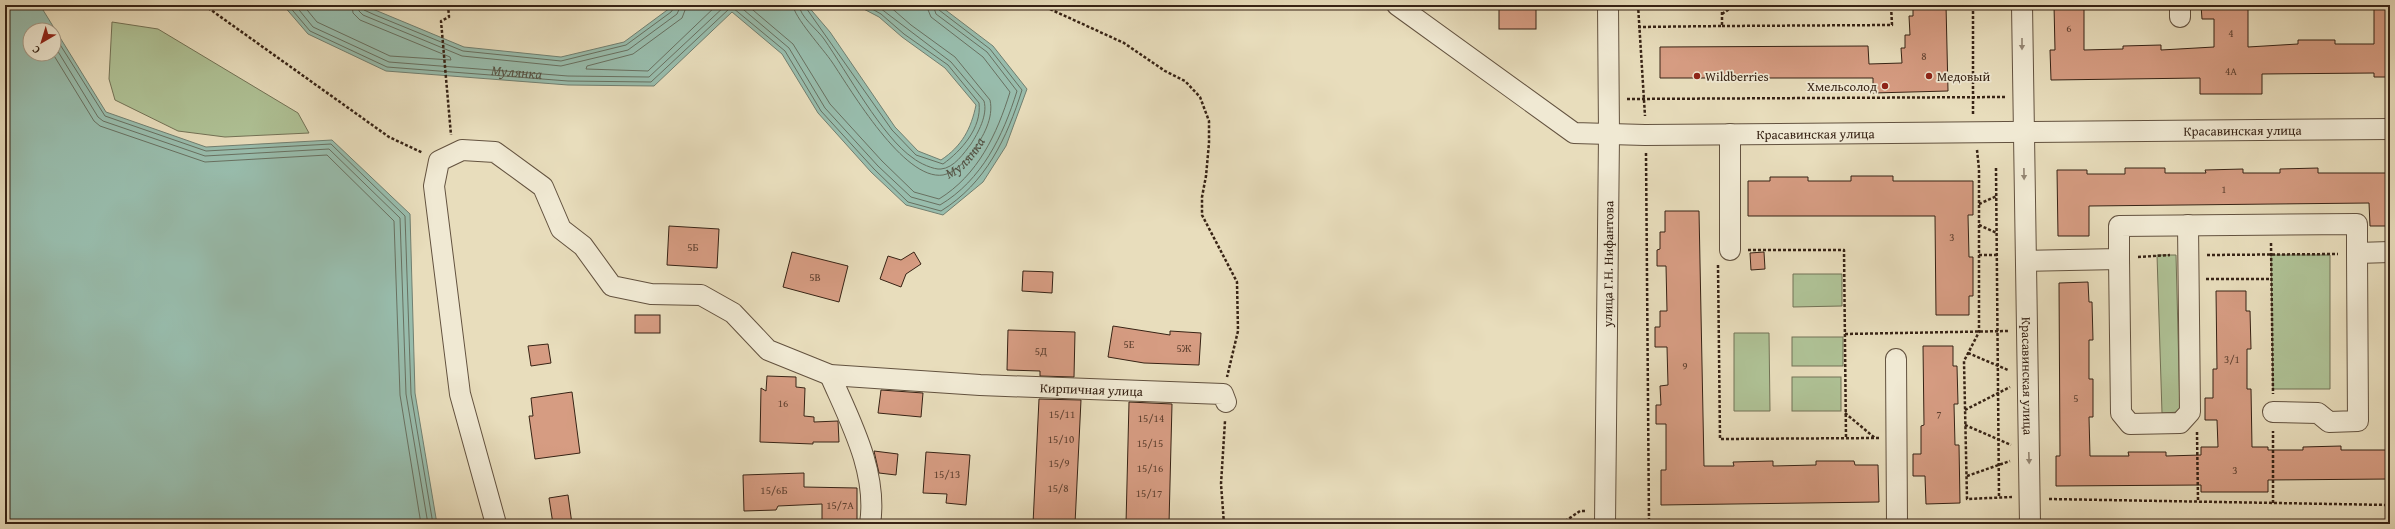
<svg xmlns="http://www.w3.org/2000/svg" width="2395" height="529" viewBox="0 0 2395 529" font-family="'Gentium Book Plus',serif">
	<rect width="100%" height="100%" fill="#e8ddbc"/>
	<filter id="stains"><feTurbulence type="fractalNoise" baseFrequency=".005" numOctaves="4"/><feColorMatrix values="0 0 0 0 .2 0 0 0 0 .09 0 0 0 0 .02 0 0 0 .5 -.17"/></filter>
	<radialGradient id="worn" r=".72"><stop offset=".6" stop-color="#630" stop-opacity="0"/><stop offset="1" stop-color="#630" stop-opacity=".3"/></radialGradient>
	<g fill="#afc296" stroke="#737256">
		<polygon points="1729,5 1867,5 1867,6 1729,7"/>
		<polygon points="112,22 158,29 298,113 309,133 225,137 178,131 115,100 109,79"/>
		<polygon points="2157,255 2176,255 2180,412 2162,413"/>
		<polygon points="2271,255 2330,255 2330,389 2273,389"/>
		<polygon points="1793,274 1842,274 1842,306 1793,307"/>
		<polygon points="1734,333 1769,333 1770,411 1734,411"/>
		<rect x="1792" y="337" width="51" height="29"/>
		<rect x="1792" y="377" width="49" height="34"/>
	</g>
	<g fill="#98bcac" stroke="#717f70" fill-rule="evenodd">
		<path d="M5,5H48L43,10L106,112L206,147L332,140L410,214L415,393L437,524H5ZM30,30H54V54H30Z"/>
		<path d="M283,5H363L464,47L561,57L624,42L674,5H807L830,32L895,127L918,151L941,160C962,146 971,129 976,105L945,68L902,37L879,17L856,5H939L993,46L1027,89L1006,146L983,182L943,215L906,205L871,172L818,113L782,54L732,12L654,86L568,85L386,71L308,34Z"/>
	</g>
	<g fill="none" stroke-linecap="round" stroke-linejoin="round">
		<g stroke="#687060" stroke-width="1">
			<path d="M288,5L310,31L387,67L568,81L651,82L729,9L733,8L785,51L821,111L874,169L908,202L941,211C986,183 1007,138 1022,90L990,49L939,10L938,5"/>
			<path id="s1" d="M295,5L313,27L389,62L568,76L649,77L726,5"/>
			<polyline points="303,5 317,22 390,56 451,60 450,57 360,20 353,13 352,5"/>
			<polyline points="358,5 359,11 363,15 462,56 561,66 628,50 677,14 681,5"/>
			<polyline points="363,5 364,10 375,15 463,51 561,61 626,45 671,12 676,5"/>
			<polyline points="687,5 682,18 633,54 587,66 586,69 648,71 717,5"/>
			<path d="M738,5L789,48L825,108L878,166L911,197L940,205C982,180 1003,136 1017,91L987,52L936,14L933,5"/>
			<path d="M747,5L793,44L830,104L882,161L914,192L939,199C978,175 997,134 1010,92L983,57L931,17L926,5"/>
			<path id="s2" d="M793,5C793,16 824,50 832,62C851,90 904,181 943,175C955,173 966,160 973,151C983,137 994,118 990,100L955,57L911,25L888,5"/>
			<path d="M799,5C800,17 817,29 824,39C847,72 882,137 913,158C919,163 934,170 941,169C954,168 964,153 971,144C978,133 988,115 984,101L951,62L876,5"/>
			<path d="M804,5L892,130L916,155L943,164C961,151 982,128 979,103L948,65L904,34L881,14L865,5"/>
			<polyline points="54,35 105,116 206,151 331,144 405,216 411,394 433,524"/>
			<polyline points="54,45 98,117 103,121 205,156 329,149 400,218 406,394 428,524"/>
			<polyline points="53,54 94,121 100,126 205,162 327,155 394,221 400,395 421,524"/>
		</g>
	</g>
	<g fill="#d69c82" stroke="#372315">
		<rect x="1499" y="5" width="37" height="24"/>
		<polygon points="1913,5 1946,5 1948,91 1873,93 1873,78 1660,78 1660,47 1868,46 1869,64 1902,63 1901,48 1905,48 1905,35 1910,35 1909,16 1913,16"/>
		<polygon points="2054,5 2084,5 2084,50 2123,49 2123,46 2161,45 2161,50 2214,47 2214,19 2202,19 2201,5 2248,5 2248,47 2298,44 2298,40 2335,40 2335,44 2374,44 2374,5 2390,5 2390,77 2374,77 2374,73 2262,74 2262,94 2200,94 2200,78 2051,80 2050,50 2055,50"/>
		<polygon points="2125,168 2165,168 2165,173 2206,173 2205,170 2243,169 2243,173 2280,173 2280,169 2318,168 2318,173 2390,173 2390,226 2370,226 2369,203 2089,206 2089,236 2058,236 2057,170 2087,170 2087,174 2125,174"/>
		<polygon points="1851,176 1893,176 1893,181 1973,181 1973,215 1968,215 1969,257 1973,257 1973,296 1969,296 1969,315 1936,315 1935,216 1748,216 1748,181 1770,181 1770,177 1808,177 1808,181 1851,181"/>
		<polygon points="1665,211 1699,211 1704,466 1734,466 1733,462 1773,461 1773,466 1816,465 1816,461 1854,461 1855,465 1878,465 1879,502 1661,505 1661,470 1666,470 1666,424 1656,424 1656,405 1661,405 1660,386 1668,385 1667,347 1655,347 1655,327 1660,327 1660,311 1667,311 1666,266 1657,266 1657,250 1660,249 1660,232 1665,232"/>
		<polygon points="669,226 719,229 717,268 667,265"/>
		<polygon points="792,252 848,266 839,302 783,287"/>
		<polygon points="914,252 921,264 906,274 901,287 880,279 888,256 901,260"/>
		<polygon points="1764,252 1765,269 1751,270 1750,253"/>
		<polygon points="1023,271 1053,272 1052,293 1022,291"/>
		<polygon points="2088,282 2089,302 2092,302 2093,340 2089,340 2089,379 2093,379 2093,417 2089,417 2090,456 2129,456 2128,452 2166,452 2166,456 2201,455 2201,447 2218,447 2217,420 2205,420 2205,398 2213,398 2213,369 2217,369 2216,291 2246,291 2246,311 2250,311 2251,349 2247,349 2247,389 2251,389 2252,447 2268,447 2268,450 2303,450 2303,447 2341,446 2341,450 2390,450 2390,479 2268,480 2268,492 2201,492 2201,485 2056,486 2056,456 2060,456 2059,283"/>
		<rect x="635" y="315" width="25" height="18"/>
		<polygon points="1113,326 1170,335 1170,331 1201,333 1199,365 1144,363 1108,357"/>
		<polygon points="1008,330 1075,332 1074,377 1040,376 1040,371 1007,370"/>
		<polygon points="548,344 551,363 531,366 528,346"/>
		<polygon points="1923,346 1953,346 1953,366 1957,366 1958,404 1954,404 1955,445 1959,445 1960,503 1926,504 1925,476 1913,476 1913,454 1921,454 1921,426 1924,425"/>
		<polygon points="767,376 796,377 796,387 805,388 804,416 814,417 814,422 838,421 839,442 813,442 813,444 760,442 761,388 766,391"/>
		<polygon points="881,390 923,393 921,417 878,413"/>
		<polygon points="572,392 580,453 535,459 529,416 533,416 531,398"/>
		<polygon points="1039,399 1081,400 1075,524 1033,524"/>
		<polygon points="1129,402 1172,404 1169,524 1126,524"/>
		<polygon points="874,451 898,454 896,475 879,473"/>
		<polygon points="926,452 970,455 966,505 946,503 947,494 923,493"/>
		<polygon points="804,473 804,487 857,488 857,524 832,524 832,521 822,521 822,504 778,506 776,510 744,511 743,475"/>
		<polygon points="568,495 572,524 553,524 549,498"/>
	</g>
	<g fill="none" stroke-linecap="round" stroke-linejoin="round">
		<defs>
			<g id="minor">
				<path id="s3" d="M1397,5L1574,133L1645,135L2390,129"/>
				<path id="s4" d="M2022,5L2030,524"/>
				<polyline points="2180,17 2180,5"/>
				<polyline points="1730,134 1730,250"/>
				<polyline points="2119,259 2121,413 2130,424 2180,423 2190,412 2188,225"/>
				<polyline points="2026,261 2119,259 2119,226 2357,224 2357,253 2390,252"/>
				<polyline points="1896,359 1897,524"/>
				<path d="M830,375C850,421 878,472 870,524"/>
				<polyline points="2273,412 2318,413 2329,422 2358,421 2357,253"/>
				<path id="s5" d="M496,524L460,394L434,186L439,161L462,150L495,152L543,187L561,229L583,246L612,286L651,294L701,295L733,313L768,350L830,375L980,385L1223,394L1226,402"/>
				<path id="s6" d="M1605,524L1609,135L1608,5"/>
			</g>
		</defs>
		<use href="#minor" stroke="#63523f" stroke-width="22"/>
		<g stroke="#372315" stroke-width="2.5" stroke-dasharray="3 2" stroke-linecap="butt">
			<polyline points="204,5 389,137 423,153"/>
			<polyline points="448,5 449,17 441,21 451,135"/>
			<polyline points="1041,5 1124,43 1165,71 1185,81 1200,97 1209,121 1209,143 1206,176 1202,197 1202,215 1237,282 1238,331 1227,377"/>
			<polyline points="1638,5 1645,116"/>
			<polyline points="1722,14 1735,5"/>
			<polyline points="1722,26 1892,25 1891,5"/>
			<polyline points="1638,27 1722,26 1722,5"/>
			<polyline points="1627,99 2006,97"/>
			<polyline points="1973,114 1973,5"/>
			<polyline points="1977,150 1979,169 1979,332 1964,361 1967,499 2012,497"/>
			<polyline points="1646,153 1649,524"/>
			<polyline points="1996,168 1999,497"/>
			<polyline points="1979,204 1997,196"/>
			<polyline points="1979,225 1997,233"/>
			<polyline points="2271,243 2273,394"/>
			<polyline points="1748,250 1844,250 1846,438"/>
			<polyline points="1979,255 1997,255"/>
			<polyline points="2207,255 2338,254"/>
			<polyline points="2138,257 2170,255"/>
			<polyline points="1718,265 1720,439 1879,438"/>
			<polyline points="2206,279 2271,279"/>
			<polyline points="1845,334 2009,331"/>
			<polyline points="1968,353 2008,370"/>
			<polyline points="1965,410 2010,387"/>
			<polyline points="1845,413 1875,438"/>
			<polyline points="1965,425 2011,445"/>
			<polyline points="2197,432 2198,501"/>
			<polyline points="1967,476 2010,461"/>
			<polyline points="2049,499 2390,505"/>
			<polyline points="2273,503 2273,431"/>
			<polyline points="1224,524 1221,484 1225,421"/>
			<polyline points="1561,524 1580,511 1587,511"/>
		</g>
		<use href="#minor" stroke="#f0e9d3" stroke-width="20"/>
	</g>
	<defs><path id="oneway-solid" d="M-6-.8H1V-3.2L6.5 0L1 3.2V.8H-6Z"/></defs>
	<g fill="#948674">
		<use href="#oneway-solid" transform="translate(2022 44) rotate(90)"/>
		<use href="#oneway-solid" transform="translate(2024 174) rotate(89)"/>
		<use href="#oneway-solid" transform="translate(2029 458) rotate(88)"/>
	</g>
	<g fill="#8f2418" stroke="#f0e9d3" stroke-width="1.5">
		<circle cx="1697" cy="76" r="4"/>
		<circle cx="1929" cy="76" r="4"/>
		<circle cx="1885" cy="86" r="4"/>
	</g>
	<g text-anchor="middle" stroke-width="3.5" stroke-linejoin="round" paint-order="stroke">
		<g font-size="11" fill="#5f4130">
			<text x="2069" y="32">6</text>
			<text x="2231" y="37">4</text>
			<text x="1924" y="60">8</text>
			<text x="2231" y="75">4А</text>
			<text x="2224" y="193">1</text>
			<text x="1952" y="241">3</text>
			<text x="693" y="251">5Б</text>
			<text x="815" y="281">5В</text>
			<text x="1129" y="348">5Е</text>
			<text x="1184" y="352">5Ж</text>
			<text x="1041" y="355">5Д</text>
			<text x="2232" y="363">3/1</text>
			<text x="1685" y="370">9</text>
			<text x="2076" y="402">5</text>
			<text x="783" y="407">16</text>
			<text x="1062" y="418">15/11</text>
			<text x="1939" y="418">7</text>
			<text x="1151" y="422">15/14</text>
			<text x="1061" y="443">15/10</text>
			<text x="1150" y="447">15/15</text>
			<text x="1059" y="467">15/9</text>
			<text x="1150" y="472">15/16</text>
			<text x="2235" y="474">3</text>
			<text x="947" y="478">15/13</text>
			<text x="1058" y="492">15/8</text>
			<text x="774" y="494">15/6Б</text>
			<text x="1149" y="497">15/17</text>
			<text x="840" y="509">15/7А</text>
		</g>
		<g font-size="13" fill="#372315" stroke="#f0e9d3" text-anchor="start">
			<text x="1705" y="81">Wildberries</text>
			<text x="1937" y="81">Медовый</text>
			<text x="1877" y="91" text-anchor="end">Хмельсолод</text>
		</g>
		<g font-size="13" fill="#372315" stroke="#f0e9d3">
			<text dy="5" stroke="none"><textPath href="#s3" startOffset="887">Красавинская улица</textPath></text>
			<text dy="5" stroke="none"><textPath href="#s3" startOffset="460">Красавинская улица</textPath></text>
			<text dy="5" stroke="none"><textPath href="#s6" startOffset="260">улица Г.Н. Нифантова</textPath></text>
			<text dy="5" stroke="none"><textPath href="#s4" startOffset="371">Красавинская улица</textPath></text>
			<text dy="5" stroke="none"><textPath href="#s5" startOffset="1117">Кирпичная улица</textPath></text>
		</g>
		<g font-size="14" font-style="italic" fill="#545142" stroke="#f0e9d3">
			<text dy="5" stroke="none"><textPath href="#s1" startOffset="240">Мулянка</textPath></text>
			<text dy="5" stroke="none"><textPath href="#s2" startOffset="262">Мулянка</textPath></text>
		</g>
	</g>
	<rect width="2395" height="529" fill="none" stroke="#e8ddbc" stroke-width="20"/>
	<rect x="6" y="6" width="2383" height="517" fill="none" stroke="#372315" stroke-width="2"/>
	<rect x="10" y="10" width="2375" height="509" fill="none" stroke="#372315"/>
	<g transform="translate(42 42) rotate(218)"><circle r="19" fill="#f0e9d3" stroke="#a69a87"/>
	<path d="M0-3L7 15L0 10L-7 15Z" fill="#8f2418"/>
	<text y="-6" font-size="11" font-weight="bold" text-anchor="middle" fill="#372315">С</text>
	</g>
	<rect width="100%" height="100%" filter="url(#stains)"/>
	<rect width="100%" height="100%" fill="url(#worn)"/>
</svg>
